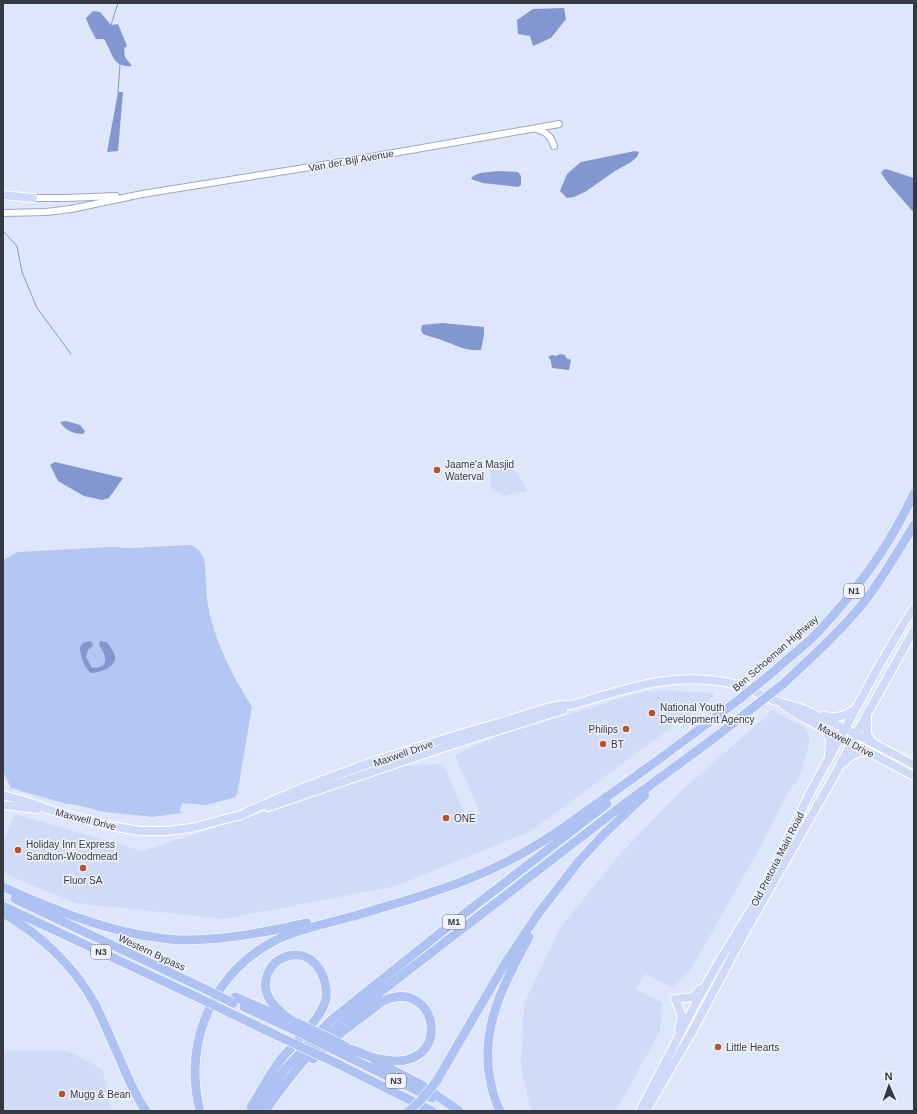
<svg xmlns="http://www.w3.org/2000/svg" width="917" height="1114" viewBox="0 0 917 1114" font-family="Helvetica,sans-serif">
	<rect width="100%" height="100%" fill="#dde6fa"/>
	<g fill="#d0dcf7">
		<polygon points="491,464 507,466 516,471 524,483 526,492 518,492 503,496 491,487 491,473 490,472 489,465"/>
		<polygon points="645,691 671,691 713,693 714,696 531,831 396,886 224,919 76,903 3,873 3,842 15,814 143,851 405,766 443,764 467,819 480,813 455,755 496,736"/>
		<polygon points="773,710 806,729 810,742 799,779 790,789 763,842 690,971 673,988 645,974 636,989 663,1003 660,1031 616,1111 531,1111 521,1066 524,1004 560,928 620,854 680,792"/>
		<polygon points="3,1051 68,1051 102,1069 112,1111 3,1111"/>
	</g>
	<path fill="#b4c7f4" d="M192,545C196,548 201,552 203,556C206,560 206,591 207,599C213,639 231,673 252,707L237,795H236V797L206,805L182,803L180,811L182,813L152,817L144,816L104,812L73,804H67L11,788L3,771V560L18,552L110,547L130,548Z"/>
	<g fill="#8297d0">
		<polygon points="564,8 566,19 551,38 533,46 530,36 518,34 517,20 533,9"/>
		<path d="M93,11L100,12L111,25L118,24L127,46L124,49L125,57L132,66C112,68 113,53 104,39H96L89,26L86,18Z"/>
		<polygon points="118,92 123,92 118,151 107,152"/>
		<polygon points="635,151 639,152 637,157 631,162 615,171 585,192 574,197 567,198 560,191 567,174 581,162"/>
		<polygon points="886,169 914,178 914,213 888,183 881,173 883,170"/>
		<polygon points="499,171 518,172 521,176 521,185 518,187 483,183 471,179 473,176 480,173"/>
		<path d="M443,323L484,327V335L481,350C465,351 458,346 444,341C437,338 430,337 423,334L421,330L422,325Z"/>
		<path d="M560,354L565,355L566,358L571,360L569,370L552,368C551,364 552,360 548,357L552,355L556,356Z"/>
		<path d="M66,421L80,425L85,431L83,434C73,434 65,430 60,422Z"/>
		<polygon points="55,462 123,478 109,498 102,500 84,496 58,481 50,465"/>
		<path d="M89,641L92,642L93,646L88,650L86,657L92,668C111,668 106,655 99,645L100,641L107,642C109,646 114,651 115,656C117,667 99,673 91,673C84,668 80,655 80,647L83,643Z"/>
	</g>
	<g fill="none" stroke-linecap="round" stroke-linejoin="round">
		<g stroke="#8297d0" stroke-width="1">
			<polyline points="111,25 118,3"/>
			<polyline points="118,92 120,65"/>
			<polyline points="3,231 17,246 22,272 37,308 71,354"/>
		</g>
		<defs>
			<g id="minor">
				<path d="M536,129C546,132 551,136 554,146"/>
				<polyline points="29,198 67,198 116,196"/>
				<polyline points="3,213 46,212 71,209 142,194 348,161 559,124"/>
			</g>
			<g id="major">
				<polyline points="3,195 33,198"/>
				<polyline points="783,705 804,718 914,776"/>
				<path d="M824,716C836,719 844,716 855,710"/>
				<polyline points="867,717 867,734 872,742"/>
				<polyline points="825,729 830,739 829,755"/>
				<path d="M845,762C852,754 858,751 868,752"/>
				<polyline points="3,795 28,802 50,810 110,826 140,831 167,831 192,828 244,814"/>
				<polyline points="3,805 37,809"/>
				<polyline points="268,807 442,748 563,710"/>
				<path d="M239,816C322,776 414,747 502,722C520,717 554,703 572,705C627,689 672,671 730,683C748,687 762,696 779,702C788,705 796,706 805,710L856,734L914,765"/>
				<polyline points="675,999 693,997 700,989"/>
				<polyline points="676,1000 682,1017 679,1029"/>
				<polyline points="640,1111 698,999 720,960 752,908 774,867 810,793 879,666 903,625 914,608"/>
				<polyline points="646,1111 692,1032 744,934 837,771 856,734 914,630"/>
			</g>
			<g id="highway">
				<path d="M773,672C788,658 805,646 819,631C857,590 891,544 914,493"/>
				<path d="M783,684C811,658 840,632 864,602C883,578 898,551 914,525"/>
				<path d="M3,887C48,907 93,926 141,935C155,937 169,940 183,940C226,940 266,932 307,923"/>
				<polyline points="15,899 205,989"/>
				<polyline points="3,906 199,998"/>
				<path d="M3,913C40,934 74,966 95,1004C102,1018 108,1032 114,1046C124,1067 132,1092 146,1111"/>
				<polyline points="235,997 282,1017"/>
				<polyline points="244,1007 292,1029"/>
				<polyline points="228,1012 284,1039"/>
				<polyline points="338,1052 432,1098"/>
				<path d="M313,1059L337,1036L383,1001C440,975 456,1076 379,1059C369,1057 360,1052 350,1049"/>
				<polyline points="332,1061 432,1111"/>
				<polyline points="375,1061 420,1084 459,1111"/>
				<polyline points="436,1082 506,962 538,914 579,861 604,834 645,795"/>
				<path d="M251,1107C260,1093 268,1077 278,1063C291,1046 323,1018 326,998C329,975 311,947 285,957C277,960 271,965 268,973C258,995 278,1011 294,1022"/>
				<path d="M200,1111C183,1043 212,973 276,940C299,929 325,924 350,917C401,902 454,888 502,864C539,846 572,822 605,798C651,766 696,732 741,698"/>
				<polyline points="255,1111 285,1069 330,1021 464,914 607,804"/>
				<path d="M265,1111C281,1089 296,1068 315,1048C332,1030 351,1015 370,1000L615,811L717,736L750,710"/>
				<path d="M500,1111C495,1102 492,1090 490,1079C480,1027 505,981 529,937"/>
			</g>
		</defs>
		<use href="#minor" stroke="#9fa7bb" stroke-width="8"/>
		<use href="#major" stroke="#fff" stroke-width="10"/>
		<use href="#highway" stroke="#fff" stroke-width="10"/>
		<use href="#minor" stroke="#fff" stroke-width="6"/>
		<use href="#major" stroke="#cedaf7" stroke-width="8"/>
		<use href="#highway" stroke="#adc1f2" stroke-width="9"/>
		<defs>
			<g id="highway-bridge">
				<polyline points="741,698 773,672"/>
				<polyline points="750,710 783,684"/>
				<polyline points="205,989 233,1003"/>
				<polyline points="199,998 228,1012"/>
				<polyline points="298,1023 345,1046"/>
				<polyline points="292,1029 338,1052"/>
				<polyline points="284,1039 332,1061"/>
				<polyline points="409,1111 421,1100 436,1082"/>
			</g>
		</defs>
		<use href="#highway-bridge" stroke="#fff" stroke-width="10" stroke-linecap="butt"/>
		<use href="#highway-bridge" stroke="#adc1f2" stroke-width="9"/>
	</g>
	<g fill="#ba522b" stroke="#f0f3fb" stroke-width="1.5">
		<circle cx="437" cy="470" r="4"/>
		<circle cx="652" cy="713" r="4"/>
		<circle cx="626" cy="729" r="4"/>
		<circle cx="603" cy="744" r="4"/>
		<circle cx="446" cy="818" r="4"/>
		<circle cx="18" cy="850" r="4"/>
		<circle cx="83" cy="868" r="4"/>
		<circle cx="718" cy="1047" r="4"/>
		<circle cx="62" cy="1094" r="4"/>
	</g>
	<g text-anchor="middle" stroke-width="3" stroke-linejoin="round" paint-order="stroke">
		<g fill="#f0f3fb" stroke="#6e7179" stroke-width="1">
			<rect x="844" y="584" width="20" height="14" rx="3"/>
			<rect x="443" y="915" width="22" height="14" rx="3"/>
			<rect x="91" y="945" width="20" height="14" rx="3"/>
			<rect x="386" y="1074" width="20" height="14" rx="3"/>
		</g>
		<g font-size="9" font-weight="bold" fill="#363941">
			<text x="854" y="594">N1</text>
			<text x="454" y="925">M1</text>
			<text x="101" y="955">N3</text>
			<text x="396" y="1084">N3</text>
		</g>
		<g font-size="10" fill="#363941" stroke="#f0f3fb">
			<text transform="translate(351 160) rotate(-10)" y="4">Van der Bijl Avenue</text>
			<text transform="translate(775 653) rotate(-41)" y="4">Ben Schoeman Highway</text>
			<text transform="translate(846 740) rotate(28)" y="4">Maxwell Drive</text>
			<text transform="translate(403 753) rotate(-19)" y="4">Maxwell Drive</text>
			<text transform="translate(86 819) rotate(14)" y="4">Maxwell Drive</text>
			<text transform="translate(777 859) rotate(-63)" y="4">Old Pretoria Main Road</text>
			<text transform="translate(152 952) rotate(25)" y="4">Western Bypass</text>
		</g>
		<g font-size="10" fill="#363941" stroke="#f0f3fb" text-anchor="start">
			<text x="445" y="468">Jaame'a Masjid<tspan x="445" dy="12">Waterval</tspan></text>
			<text x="660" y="711">National Youth<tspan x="660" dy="12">Development Agency</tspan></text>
			<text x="618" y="733" text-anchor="end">Philips</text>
			<text x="611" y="748">BT</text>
			<text x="454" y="822">ONE</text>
			<text x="26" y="848">Holiday Inn Express<tspan x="26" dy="12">Sandton-Woodmead</tspan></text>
			<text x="83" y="884" text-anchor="middle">Fluor SA</text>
			<text x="726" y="1051">Little Hearts</text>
			<text x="70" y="1098">Mugg &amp; Bean</text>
		</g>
	</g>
	<rect width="917" height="1114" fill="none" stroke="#363941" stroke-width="8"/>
	<g transform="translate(889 1086) rotate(358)" stroke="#f0f3fb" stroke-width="3" paint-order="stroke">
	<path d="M0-3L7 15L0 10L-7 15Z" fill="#363941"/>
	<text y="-6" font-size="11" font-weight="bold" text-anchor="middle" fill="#363941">N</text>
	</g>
</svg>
